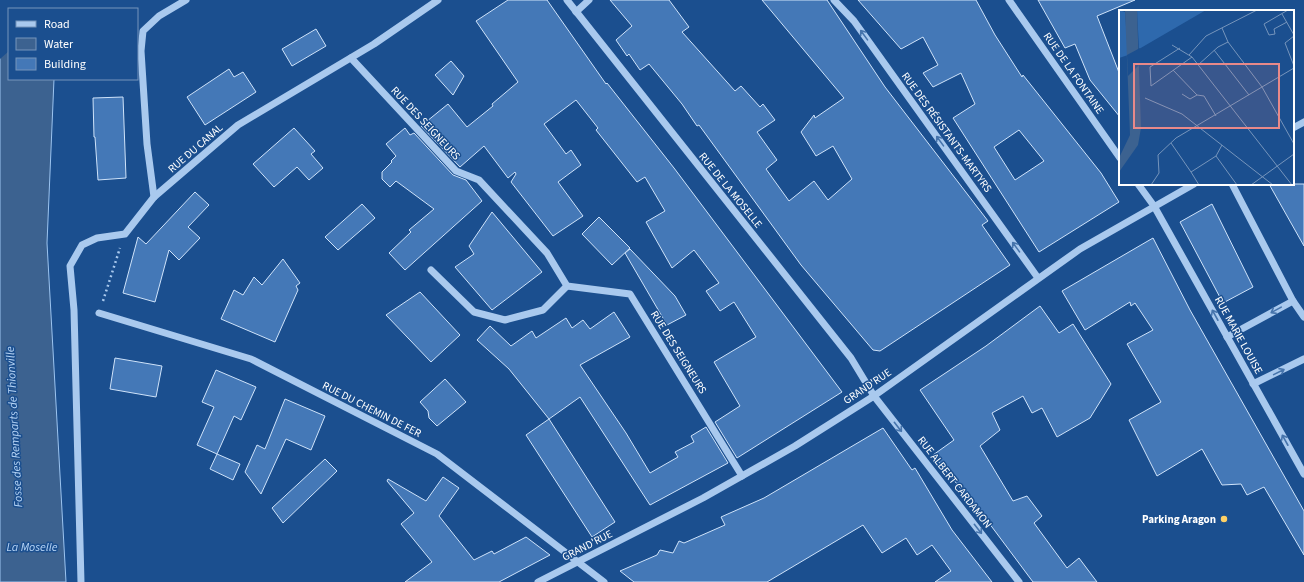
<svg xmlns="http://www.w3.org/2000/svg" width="1304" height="582" viewBox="0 0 1304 582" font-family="'Source Sans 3',sans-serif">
	<rect width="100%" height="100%" fill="#1b4f8f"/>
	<polygon fill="#3c6290" stroke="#9cc4f0" points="0,0 54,0 54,9 9,9 9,79 54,79 47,243 66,582 0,582"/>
	<polygon fill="#1b4f8f" points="0,0 56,0 56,7 54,9 9,9 9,51 0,59"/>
	<g fill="#4478b7" stroke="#cfe3fa" fill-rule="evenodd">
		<polygon points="508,0 547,0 606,84 607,83 674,168 842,392 737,458 715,422 740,406 714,362 756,337 734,302 720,311 706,291 719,283 694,250 672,268 646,222 665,211 645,177 637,182 596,130 598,128 576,100 544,124 566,154 571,150 581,165 558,182 583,216 553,236 511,182 516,174 515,172 508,178 484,146 460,167 421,126 448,104 467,127 493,106 492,104 518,82 476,21"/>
		<polygon points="610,0 669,0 689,27 682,32 735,91 741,86 760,107 763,104 775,120 757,132 777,160 766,169 789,201 814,181 828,200 852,179 833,146 816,156 801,132 814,115 815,118 844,98 762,0 827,0 885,87 988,221 982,225 1010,265 880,351 873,350 801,265 699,125 697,126 682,104 649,64 640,70 629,54 627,56 616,40 632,26"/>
		<path d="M858,0H976L995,35L1022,77L1023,75L1101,173L1119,202L1039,252L953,118L975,104L961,73L933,87L923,73L938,65L923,37L901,49ZM1019,130L1044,161L1015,180L994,147Z"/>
		<polygon points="1038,0 1135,0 1097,16 1120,75 1120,117 1090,80 1075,44 1065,48"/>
		<polygon points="316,29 326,46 292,66 282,49"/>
		<polygon points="451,61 464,76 453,95 435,75"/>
		<polygon points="229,69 234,77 243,72 256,92 205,125 187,97"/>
		<polygon points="123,97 126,178 98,180 95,137 94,137 93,98"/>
		<polygon points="294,128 315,151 311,154 323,168 309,180 297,167 274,187 253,164"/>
		<polygon points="405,128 410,135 414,133 453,175 466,180 482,201 405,270 389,253 411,232 409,230 434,209 396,181 390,187 382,179 382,172 392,162 391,161 396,156 386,144"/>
		<polygon points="1269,184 1304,184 1304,246"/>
		<polygon points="195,192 209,205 188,227 200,238 179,260 169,250 155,302 123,293 138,237 146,244"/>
		<polygon points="362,204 375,218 338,250 325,237"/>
		<polygon points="1212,204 1253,287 1223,303 1180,222"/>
		<polygon points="492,212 542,272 492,310 455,267 474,254 469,246"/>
		<polygon points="599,217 630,248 612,265 582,234"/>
		<polygon points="1153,238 1190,310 1304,511 1304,555 1264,487 1247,495 1241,484 1222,485 1202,449 1157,476 1129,420 1161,402 1127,344 1153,330 1135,303 1131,306 1130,302 1085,330 1062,291"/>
		<polygon points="630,249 675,296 686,315 667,325 625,253"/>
		<polygon points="283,259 300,283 296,286 298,290 275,342 221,319 234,290 243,295 254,277 262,285"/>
		<polygon points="420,292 460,335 431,362 386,315"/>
		<polygon points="1040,306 1059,333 1073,324 1111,384 1090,418 1057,437 1042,408 1032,413 1023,396 992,413 1000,430 980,446 1013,501 1027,496 1042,516 1034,523 1067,568 1079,558 1097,582 1033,582 986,519 933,455 954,440 920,390 986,346"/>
		<polygon points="614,312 630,337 580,365 626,433 650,473 678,457 675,452 694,442 691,436 706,427 728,463 650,505 580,397 549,419 509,369 477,340 490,326 511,346 532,331 536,338 566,318 572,328 583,320 590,329"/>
		<polygon points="115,358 162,366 156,397 110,389"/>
		<polygon points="216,370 256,387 241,420 234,416 217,454 240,464 233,480 210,469 217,454 197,445 214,407 202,402"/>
		<polygon points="445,379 466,402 437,426 429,418 428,411 420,402"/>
		<polygon points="285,399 325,416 311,450 286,439 261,494 245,472 257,445 265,449"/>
		<polygon points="549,419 615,522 592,537 526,435"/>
		<polygon points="883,428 912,470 915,468 952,530 992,582 935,582 951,571 932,545 917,555 906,538 882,553 863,525 767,582 634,582 620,571 657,555 660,550 673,553 679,541 684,543 725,525 721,517 764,498"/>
		<polygon points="325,459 337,471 283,523 272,508"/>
		<polygon points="443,477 459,488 439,516 474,560 492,551 494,554 526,537 550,555 499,582 405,582 432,562 401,524 414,513 387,481 388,479 426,501"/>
	</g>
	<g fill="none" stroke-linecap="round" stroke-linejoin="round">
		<polyline stroke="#a9c9ee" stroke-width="2.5" stroke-dasharray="2 3" stroke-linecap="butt" points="103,301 120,248"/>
		<g stroke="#a9c9ee" stroke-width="7">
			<polyline points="567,0 851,358 874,396 1019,582"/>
			<polyline points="834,0 854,21 1038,278"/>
			<polyline points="1009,0 1120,158"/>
			<polyline points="576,12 589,0"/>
			<polyline points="351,58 456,171 479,180 547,253 567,286 630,294 742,476"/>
			<polyline points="1293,128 1304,122"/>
			<polyline points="1138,184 1154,206 1304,474"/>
			<polyline points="1232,184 1293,301"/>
			<polyline points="154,197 147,144 141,51 143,31 159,16 186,0"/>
			<polyline points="431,270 474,312 505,320 543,310 567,286"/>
			<polyline points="99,313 251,359 437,454 604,582"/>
			<polyline points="1227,337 1293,301 1304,317"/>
			<polyline points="1253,384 1304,359"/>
			<polyline points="81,582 74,310 70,266 82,245 97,238 125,234 154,197 238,125 374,44 438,0"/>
			<polyline points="538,582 703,498 795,446 874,396 1080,249 1194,184"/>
		</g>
	</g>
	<defs><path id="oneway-shaft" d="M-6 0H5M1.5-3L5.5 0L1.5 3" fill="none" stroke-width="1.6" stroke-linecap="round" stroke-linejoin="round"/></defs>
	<g stroke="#4674ac">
		<use href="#oneway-shaft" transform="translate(864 35) rotate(-126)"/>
		<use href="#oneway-shaft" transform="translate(940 141) rotate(-126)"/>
		<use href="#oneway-shaft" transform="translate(1016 247) rotate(-126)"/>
		<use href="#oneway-shaft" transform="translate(1276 310) rotate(151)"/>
		<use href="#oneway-shaft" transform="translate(1215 315) rotate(-119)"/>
		<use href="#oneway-shaft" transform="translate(1279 372) rotate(-26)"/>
		<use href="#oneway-shaft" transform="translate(898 427) rotate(52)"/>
		<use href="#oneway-shaft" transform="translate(1285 440) rotate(-119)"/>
		<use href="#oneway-shaft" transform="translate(978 529) rotate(52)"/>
	</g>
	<circle fill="#ffd166" stroke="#1b4f8f" stroke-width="1.5" cx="1224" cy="519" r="4"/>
	<g text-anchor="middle" stroke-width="3" stroke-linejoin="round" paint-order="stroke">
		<g font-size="11" fill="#fff" stroke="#1b4f8f">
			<text transform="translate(1074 73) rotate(55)" y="4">RUE DE LA FONTAINE</text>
			<text transform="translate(426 123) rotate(47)" y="4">RUE DES SEIGNEURS</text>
			<text transform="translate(947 132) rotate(54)" y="4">RUE DES RÉSISTANTS-MARTYRS</text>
			<text transform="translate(195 148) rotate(-41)" y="4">RUE DU CANAL</text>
			<text transform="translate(731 190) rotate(51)" y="4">RUE DE LA MOSELLE</text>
			<text transform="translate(1239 335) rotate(61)" y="4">RUE MARIE LOUISE</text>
			<text transform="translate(679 352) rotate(58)" y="4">RUE DES SEIGNEURS</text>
			<text transform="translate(867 386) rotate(-34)" y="4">GRAND'RUE</text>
			<text transform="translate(372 409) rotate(27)" y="4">RUE DU CHEMIN DE FER</text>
			<text transform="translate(955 482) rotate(52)" y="4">RUE ALBERT CARDAMON</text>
			<text transform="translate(587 545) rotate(-27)" y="4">GRAND'RUE</text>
		</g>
		<g font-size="11" font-weight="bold" fill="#fff" stroke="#1b4f8f" text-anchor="end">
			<text x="1216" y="523">Parking Aragon</text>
		</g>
		<g font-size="12" font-style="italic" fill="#b5d3f5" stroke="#1b4f8f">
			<text transform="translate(14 427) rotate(-93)" y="4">Fosse des Remparts de Thionville</text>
			<text x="32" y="551">La Moselle</text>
		</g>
	</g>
	<g transform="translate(1119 10)">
		<rect width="175" height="175" fill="#1b4f8f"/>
		<path d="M0,0L6,2L9,45L0,48ZM18,0H87L20,39Z" fill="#2e69ad"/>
		<path d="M6,0H18L22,118L19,135L0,162V148L11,125Z" fill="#3c6290"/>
		<path d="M21,38V54L9,66L8,45Z" fill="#1b4f8f"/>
		<path fill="none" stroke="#7695bc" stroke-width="1" d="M163,4L175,25M168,12L155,19L156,24L150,25L145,14L169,0M103,18L109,32L143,77L175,134M175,26L166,33L175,56M53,35L73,47L173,175M95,40L130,85M70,45L87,26L138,0M79,55L99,37L109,32M54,60L78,85L85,86L97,106M32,76L31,57L61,38M32,76L73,47M63,84L71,89L78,85M26,88L63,104L154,175M52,133L72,162M97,146L118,175M32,175L40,163L39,145L57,128L175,58M80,175L72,162L97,146L103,135M132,175L175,144"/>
		<path fill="#e88989" fill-opacity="0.15" stroke="#e88989" stroke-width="2" d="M15,54H160V118H15Z"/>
		<rect width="175" height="175" fill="none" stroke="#fff" stroke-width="2"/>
	</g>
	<rect x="8" y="8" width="130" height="72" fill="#1b4f8f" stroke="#7695bc"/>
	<rect x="16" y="21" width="20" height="6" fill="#a9c9ee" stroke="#7695bc"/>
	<text x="44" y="28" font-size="12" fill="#ffffff">Road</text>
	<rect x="16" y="38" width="20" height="12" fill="#3c6290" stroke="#7695bc"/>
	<text x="44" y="48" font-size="12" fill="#ffffff">Water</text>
	<rect x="16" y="58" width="20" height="12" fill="#4478b7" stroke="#7695bc"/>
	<text x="44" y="68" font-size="12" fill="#ffffff">Building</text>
</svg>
